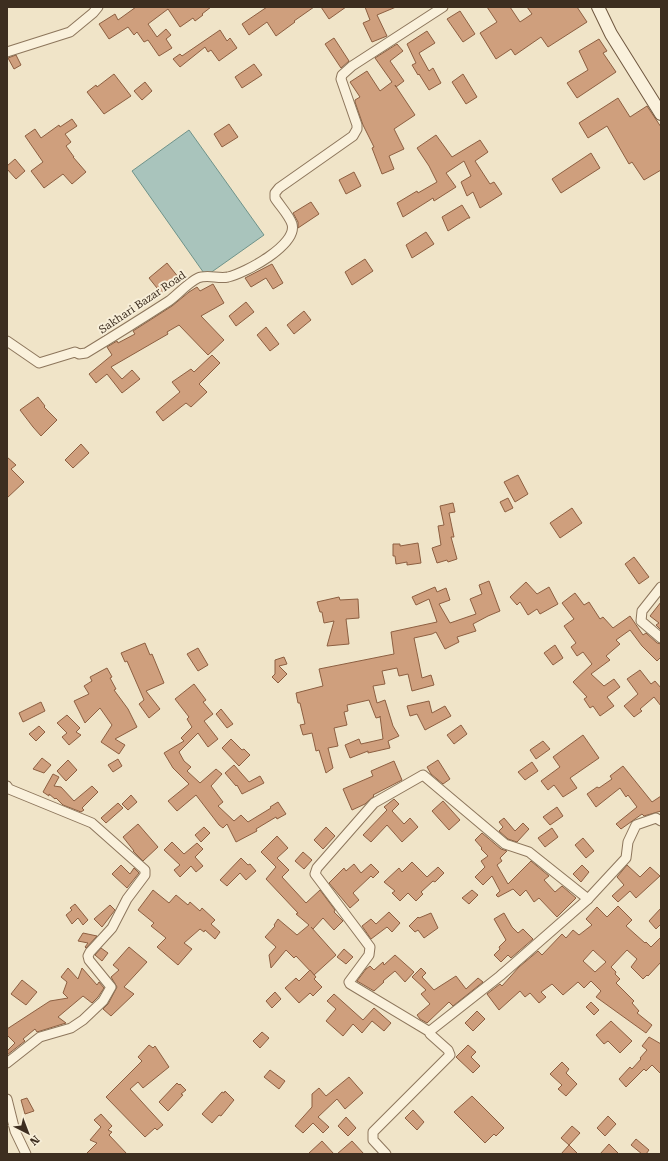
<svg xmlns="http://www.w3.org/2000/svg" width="668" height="1161" viewBox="0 0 668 1161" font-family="'Roboto Serif',serif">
	<rect width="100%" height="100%" fill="#f0e4c8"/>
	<polygon fill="#a9c4bc" stroke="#6f938a" points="189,130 264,235 206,276 132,171"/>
	<g fill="#cf9f7d" stroke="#8d5f41" fill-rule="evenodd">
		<polygon points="136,7 211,7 202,14 203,15 195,21 193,18 180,27 168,9 148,24 157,37 166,29 171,35 166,39 172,48 159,56 148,40 144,42 137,32 134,35 128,27 109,39 99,24 115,14 118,20"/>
		<polygon points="267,7 314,7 294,21 295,22 276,36 267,22 249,35 242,24"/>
		<polygon points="321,7 346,7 329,19"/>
		<polygon points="365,7 396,7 377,15 387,36 372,42 363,23 370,20"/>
		<polygon points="487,7 510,7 520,22 532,14 527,7 577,7 587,22 548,47 541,37 515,55 511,49 496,59 480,33 497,22"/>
		<polygon points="460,11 475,34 463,42 447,19"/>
		<polygon points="220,30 227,41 230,38 237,48 219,61 211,50 208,52 205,47 180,67 173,59 180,54 182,56"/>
		<polygon points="427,31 435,43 419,53 429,71 433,68 441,83 429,90 419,74 418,75 412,65 416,63 407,44"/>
		<polygon points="334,38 349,61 341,68 325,44"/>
		<polygon points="599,39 607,51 603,53 616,72 577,98 567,83 588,70 579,51"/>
		<polygon points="397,44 403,51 390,61 404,81 396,87 395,85 415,115 394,129 404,149 389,156 394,169 382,174 372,148 374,147 363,125 355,102 355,100 360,97 350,82 367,71 380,91 392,82 375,58"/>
		<polygon points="16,55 21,65 14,69 8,58"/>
		<polygon points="254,64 262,75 242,88 235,77"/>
		<polygon points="114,74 131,96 104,114 87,92 96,85 97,87"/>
		<polygon points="463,74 477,97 466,104 452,82"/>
		<polygon points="145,82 152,91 142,100 134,91"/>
		<polygon points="618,98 630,117 647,106 661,127 661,170 644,180 632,162 629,164 607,126 588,138 579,123"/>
		<polygon points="72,119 77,126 65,134 71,142 66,146 74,157 73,157 86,172 72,184 63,174 44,188 31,171 43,162 25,136 35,129 41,138 59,125 60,127"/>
		<polygon points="229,124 238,137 222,147 214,134"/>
		<polygon points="436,135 452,157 480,140 488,152 475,161 490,184 494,182 502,194 480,208 473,192 467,196 461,182 471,176 464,161 446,173 456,187 434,201 433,198 403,217 397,203 417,191 418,193 437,182 429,166 417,148"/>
		<polygon points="591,153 600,168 561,193 552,179"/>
		<polygon points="15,159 25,171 16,179 7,169 7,166"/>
		<polygon points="354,172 361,186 346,194 339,180"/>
		<polygon points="311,202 319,214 298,228 298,222 293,213"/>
		<polygon points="462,205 470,218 468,218 448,231 442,217"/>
		<polygon points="426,232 434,244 412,258 406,245"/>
		<polygon points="365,259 373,271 352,285 345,272"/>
		<polygon points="167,263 179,278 161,293 149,278"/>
		<polygon points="272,264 283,283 273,289 266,278 251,287 245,278"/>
		<polygon points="213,284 224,303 201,316 224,340 208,355 179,325 167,332 168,334 111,367 122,379 132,370 140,379 122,393 107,374 96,383 89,374 112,355 107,347 117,341 118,343 135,334 133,331 172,306 189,292 197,287 200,291"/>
		<polygon points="246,302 254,312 236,326 229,316"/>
		<polygon points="304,311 311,320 294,334 287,325"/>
		<polygon points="266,327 279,344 270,351 257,335"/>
		<polygon points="212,355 220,363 199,384 207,392 191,407 186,403 163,421 156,412 180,392 172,382 191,369 194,372"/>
		<polygon points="38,397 45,406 44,407 57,420 41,436 33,427 20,410"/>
		<polygon points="81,444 89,453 73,468 65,460"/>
		<polygon points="7,457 16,465 11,469 24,482 7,498"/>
		<polygon points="518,475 528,494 515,502 504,482"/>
		<polygon points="508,498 513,508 505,512 500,502"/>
		<polygon points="453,503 455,512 449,513 454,537 451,537 457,559 448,562 447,560 437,563 432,548 441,545 438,526 444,525 440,506"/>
		<polygon points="572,508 582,523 560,538 550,523"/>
		<polygon points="418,543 421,563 407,565 407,562 396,564 395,556 393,556 393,544 400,544 400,546"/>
		<polygon points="634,557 649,577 639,584 625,564"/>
		<polygon points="489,581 500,611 488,616 473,624 476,631 457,637 459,642 445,649 436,632 432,634 414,638 422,678 431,675 434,685 412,691 408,674 399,676 397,668 382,671 385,684 373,686 377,703 385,700 393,726 399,736 388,741 390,748 368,753 368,751 350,758 345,745 359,739 361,744 383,739 380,716 380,717 376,718 369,700 347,705 348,711 344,712 347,725 334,728 338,746 328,748 333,768 326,773 319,750 316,751 312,733 303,735 300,725 305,724 300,703 298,703 296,693 323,686 319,669 394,654 391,632 437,622 429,599 416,605 412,597 435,587 437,592 446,588 450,600 439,604 450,623 476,614 470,599 482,594 479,585"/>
		<polygon points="526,582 537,594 549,587 558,604 540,614 537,609 528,615 520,602 517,605 510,597"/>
		<polygon points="575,593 584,605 589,602 600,619 603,617 613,628 630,616 643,635 646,633 657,643 661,644 661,657 657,661 642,646 630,630 616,640 620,644 606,656 610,660 591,674 604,686 614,679 620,687 607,697 614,706 600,716 593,706 590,708 584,699 587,697 573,682 592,664 583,652 577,656 571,647 576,643 564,626 574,619 562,603"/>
		<polygon points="339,597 340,600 358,599 359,618 346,619 349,644 327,646 334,621 324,623 322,612 320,612 317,602"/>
		<polygon points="661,602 661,630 656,625 659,623 650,616"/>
		<polygon points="145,643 150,655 152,654 164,683 146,691 160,709 149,718 139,704 144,700 127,661 125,662 121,653"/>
		<polygon points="555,645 563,658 553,665 544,653"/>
		<polygon points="198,648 208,665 198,671 187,654"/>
		<polygon points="284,657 287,664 279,666 287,674 278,683 272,677 275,674 275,660"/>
		<polygon points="107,668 112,677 110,678 116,689 114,690 128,709 137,727 115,739 125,745 119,754 101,742 112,725 100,708 85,723 74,701 89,694 84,686 92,681 90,677"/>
		<polygon points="640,670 651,684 655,681 661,688 661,706 654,697 640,709 642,711 634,717 624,706 638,694 627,679"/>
		<polygon points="194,684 206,700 203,702 213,714 204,721 218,739 208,747 198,733 179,752 184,761 191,767 187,771 200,783 216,769 222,774 211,786 223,802 218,806 234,821 241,815 248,822 271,808 270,807 278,802 286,814 277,819 276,817 256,829 257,831 236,842 227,824 223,828 219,825 196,795 177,811 168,801 189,784 173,768 164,753 184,741 181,738 192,727 187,719 189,717 175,699"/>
		<polygon points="429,701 432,713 445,706 451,716 425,730 417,714 410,716 407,706"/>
		<polygon points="41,702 45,711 23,722 19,713"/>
		<polygon points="221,709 233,724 227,728 216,714"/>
		<polygon points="67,715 80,728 76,732 81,735 69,745 62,737 67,733 57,723"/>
		<polygon points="461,725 467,734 454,744 447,735"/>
		<polygon points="39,726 45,732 36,741 29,734"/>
		<polygon points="583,735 599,758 570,778 577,788 563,797 554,785 548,790 541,781 560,767 553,757"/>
		<polygon points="231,739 242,750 244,749 250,755 239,766 222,748"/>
		<polygon points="543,741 550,749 536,759 530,750"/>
		<polygon points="42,758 51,765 44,773 33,769"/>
		<polygon points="118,759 122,766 113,772 108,765"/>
		<polygon points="68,760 77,770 66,781 57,771"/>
		<polygon points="438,760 450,779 443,784 431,774 427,767"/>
		<polygon points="394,761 402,780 373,795 374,796 365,804 352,810 343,789 373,776 371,771"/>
		<polygon points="532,762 538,771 525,780 518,772"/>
		<polygon points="234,765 249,782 260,776 264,783 242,794 237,785 236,786 225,773"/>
		<polygon points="623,766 652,802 661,796 661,811 644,816 642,814 621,829 616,824 637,807 628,795 626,797 620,788 596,807 587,794 597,787 599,788 612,779 610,776"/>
		<polygon points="53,774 59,777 54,786 61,787 74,801 92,786 98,792 82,808 84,810 81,812 63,805 56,798 55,799 49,794 49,796 43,792"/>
		<polygon points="131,795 137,802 128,810 122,804"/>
		<polygon points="394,799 399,804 392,811 404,824 410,818 418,827 402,842 387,825 371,842 363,835 387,810 384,807"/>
		<polygon points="443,801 460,820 449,830 432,811"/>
		<polygon points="118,803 123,808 106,823 101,818"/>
		<polygon points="557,807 563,816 550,825 543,817"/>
		<polygon points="504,818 515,831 523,823 529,829 517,842 508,839 499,831 503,827 499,822"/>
		<polygon points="138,824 158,847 143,861 133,851 134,851 123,837"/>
		<polygon points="204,827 210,833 201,842 195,835"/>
		<polygon points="326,827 335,836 323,849 314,840"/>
		<polygon points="552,828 558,837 545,847 538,838"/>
		<polygon points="482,833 501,849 507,851 500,858 502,861 497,865 508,884 531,861 549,876 544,880 555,892 562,886 576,898 557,917 539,898 534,902 526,890 520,896 513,889 498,897 496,895 500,891 492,876 483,885 475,877 485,867 481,861 488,856 481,849 482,848 475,840"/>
		<polygon points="277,836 288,848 277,858 289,870 282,877 306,903 320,890 335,910 334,912 343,921 334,930 323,918 313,929 311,927 336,955 314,975 296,956 294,958 286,950 271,968 269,955 276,947 265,937 275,926 274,925 278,919 297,935 309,925 296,914 298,913 266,879 276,867 261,852"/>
		<polygon points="583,838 594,851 586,858 575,845"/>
		<polygon points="172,842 184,854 197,843 203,849 195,857 203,866 196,872 191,866 180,877 174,870 180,865 164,850"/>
		<polygon points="303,852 312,860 304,869 295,861"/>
		<polygon points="241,858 248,865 250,864 256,871 246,880 240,873 227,886 220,880"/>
		<polygon points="412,862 427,877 438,867 444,873 435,882 433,881 421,892 423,894 416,901 408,893 400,901 392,893 395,891 384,882 399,868 402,872"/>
		<polygon points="354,864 361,873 371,864 379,872 373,878 371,876 353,893 359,900 350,908 329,883 344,868 346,871"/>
		<polygon points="121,865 130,874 134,868 139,873 127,888 112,874"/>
		<polygon points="582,865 589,872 581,882 573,874"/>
		<polygon points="627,865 640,877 650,867 660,876 636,898 630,891 618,902 612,896 624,885 617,877"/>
		<polygon points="153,890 169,903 176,895 188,905 190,902 200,911 202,908 215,920 211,924 220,932 215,939 205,930 204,932 200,929 184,943 192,949 178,965 157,947 166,938 151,926 154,923 138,910"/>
		<polygon points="472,890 478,895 469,904 462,898"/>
		<polygon points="75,904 88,920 83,925 78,918 72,924 66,915 72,910 70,908"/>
		<polygon points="110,905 115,910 102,927 94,919"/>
		<path d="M618,906L632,920L626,926L645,943L646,942L651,947L661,937V962L648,976L647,975L643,979L631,967L637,959L627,950L611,967L616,972L615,974L620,979L616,983L634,1001L632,1003L639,1011L637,1013L652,1025L646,1033L596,997L601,991L591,981L584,988L578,982L563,995L552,984L541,992L546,997L539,1003L530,993L525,997L520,991L499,1010L487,994L500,984L502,986L519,967L538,951L542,955L562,934L566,938L573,930L579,935L592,925L586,919L597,907L607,917ZM593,950L606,962L595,972L583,961Z"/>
		<polygon points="661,908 661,924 656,929 649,921"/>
		<polygon points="389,912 400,923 392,932 387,927 371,939 362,926 371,919 376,924"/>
		<polygon points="431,913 438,928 424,938 418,930 415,932 409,926 418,917 419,918"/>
		<polygon points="504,913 512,927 518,933 523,929 533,939 511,958 508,955 501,962 494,955 500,949 499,947 506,940 494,919"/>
		<polygon points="83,933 97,936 86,948 85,947 88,943 78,941"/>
		<polygon points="129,947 147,962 124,987 134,994 111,1016 103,1009 108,1004 117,987 111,977 119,970 113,965"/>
		<polygon points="101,948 108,953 102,961 95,955"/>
		<polygon points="344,949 353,957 346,964 337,957"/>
		<polygon points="395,955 414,972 405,982 395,971 383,981 384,982 374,991 357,981 366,969 370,966 374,970 383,962 384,965"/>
		<polygon points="68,968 78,979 82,968 97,985 99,982 104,988 98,997 92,1003 83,996 58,1017 66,1023 37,1032 35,1029 23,1039 25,1041 7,1055 7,1051 15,1043 7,1035 7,1029 50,1001 68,998 63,993 67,982 61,977"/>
		<polygon points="421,968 426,973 422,977 434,990 456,976 466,989 478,978 483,982 453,1006 449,1002 427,1023 420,1019 417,1015 430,1004 421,994 426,990 412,977"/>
		<polygon points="310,970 316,977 314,979 322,987 313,996 310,993 299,1003 285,988 296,978 299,981"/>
		<polygon points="22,980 37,992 26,1005 11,994"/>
		<polygon points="275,992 281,999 272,1008 266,1001"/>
		<polygon points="334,994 363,1020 374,1008 391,1023 384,1031 372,1021 362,1033 353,1024 343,1036 326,1021 336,1009 327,1001"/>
		<polygon points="591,1002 599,1010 594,1015 586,1007"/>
		<polygon points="477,1011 485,1019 473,1031 465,1023"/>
		<polygon points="611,1021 632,1041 620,1053 608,1041 604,1044 596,1035"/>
		<polygon points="262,1032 269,1038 260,1048 253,1041"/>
		<polygon points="649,1037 661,1044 661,1074 652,1065 646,1071 644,1069 626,1087 619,1079 630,1067 632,1069 641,1059 640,1058 647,1050 642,1046"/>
		<polygon points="149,1045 153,1048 155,1046 169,1067 143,1088 138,1082 130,1089 163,1125 157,1130 155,1128 145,1137 106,1097 142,1061 138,1057"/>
		<polygon points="468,1045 476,1052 471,1057 480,1066 473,1073 456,1057"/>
		<polygon points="562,1062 569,1069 566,1073 577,1084 566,1096 558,1089 562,1085 550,1074"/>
		<polygon points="270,1070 285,1081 279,1089 264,1077"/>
		<polygon points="349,1077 363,1093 345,1109 337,1099 318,1117 329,1127 323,1133 313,1123 303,1133 295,1126 312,1107 312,1094 319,1088 326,1096"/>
		<polygon points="177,1083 179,1085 180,1084 186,1090 181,1094 183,1095 168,1111 159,1102"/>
		<polygon points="225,1091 234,1100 221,1116 219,1115 212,1123 202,1114 222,1092 224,1093"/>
		<polygon points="472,1096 504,1128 496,1136 494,1134 485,1143 454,1112"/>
		<polygon points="27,1098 34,1111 25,1114 21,1100"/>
		<polygon points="413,1110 424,1122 417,1130 405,1118"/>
		<polygon points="101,1114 112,1126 108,1130 112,1132 109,1135 127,1154 86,1154 97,1143 90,1140 101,1127 94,1120"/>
		<polygon points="608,1116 616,1124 605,1136 597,1128"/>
		<polygon points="346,1117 356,1128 348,1136 338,1126"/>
		<polygon points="572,1126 580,1133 569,1145 561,1138"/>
		<polygon points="636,1139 649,1150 646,1154 642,1154 631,1145"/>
		<polygon points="322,1141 334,1154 308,1154"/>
		<polygon points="352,1141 364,1154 337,1154"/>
		<polygon points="609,1144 619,1154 600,1154"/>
		<polygon points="569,1145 578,1154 561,1154"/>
	</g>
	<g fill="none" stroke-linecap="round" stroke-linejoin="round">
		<defs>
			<g id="minor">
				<polyline points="7,52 70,32 93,13 98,7"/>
				<path d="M7,341L39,363L75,352L79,354L86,353C114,336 141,319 169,301C177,295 189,282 198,278C207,274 218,279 228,277C245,273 298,245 292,224C289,215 280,206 275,198V193L279,188L353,136L357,129V125L341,79L342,75L352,66L443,7"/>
				<polyline points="661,587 642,611 641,621 661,638"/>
				<polyline points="7,786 9,789 92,823 145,870 145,875 127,899 112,928 90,952 88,956 89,960 111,987 103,1001 83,1020 71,1028 40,1037 7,1063"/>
				<polyline points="430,1032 350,984 349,982 369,955 370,947 315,874 317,868 374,803 423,775 505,844 529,852 588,899"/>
				<polyline points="7,1099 15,1131 26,1154"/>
				<polyline points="386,1154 373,1140 373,1132 450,1055 448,1050 430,1034 430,1031 500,976 588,899 626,858 628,842 636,825 656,818 661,821"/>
			</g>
			<polyline id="secondary" points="598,7 611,34 661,114"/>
		</defs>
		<use href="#minor" stroke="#8d765c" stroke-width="11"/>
		<use href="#secondary" stroke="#6f573f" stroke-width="14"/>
		<use href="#minor" stroke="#faf1dc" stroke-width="9"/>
		<use href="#secondary" stroke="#faf1dc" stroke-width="12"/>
	</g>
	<g text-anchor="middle" stroke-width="4" stroke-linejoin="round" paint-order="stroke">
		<g font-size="11" fill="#3d2e20" stroke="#f7eed8">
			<text transform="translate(142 302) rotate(-34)" y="4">Sakhari Bazar Road</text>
		</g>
	</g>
	<rect width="668" height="1161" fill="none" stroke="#3d2e20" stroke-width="16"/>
	<g transform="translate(28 1133) rotate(138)" stroke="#f7eed8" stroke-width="3" paint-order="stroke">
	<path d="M0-3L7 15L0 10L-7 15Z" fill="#3d2e20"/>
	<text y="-6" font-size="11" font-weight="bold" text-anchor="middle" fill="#3d2e20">N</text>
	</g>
</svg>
